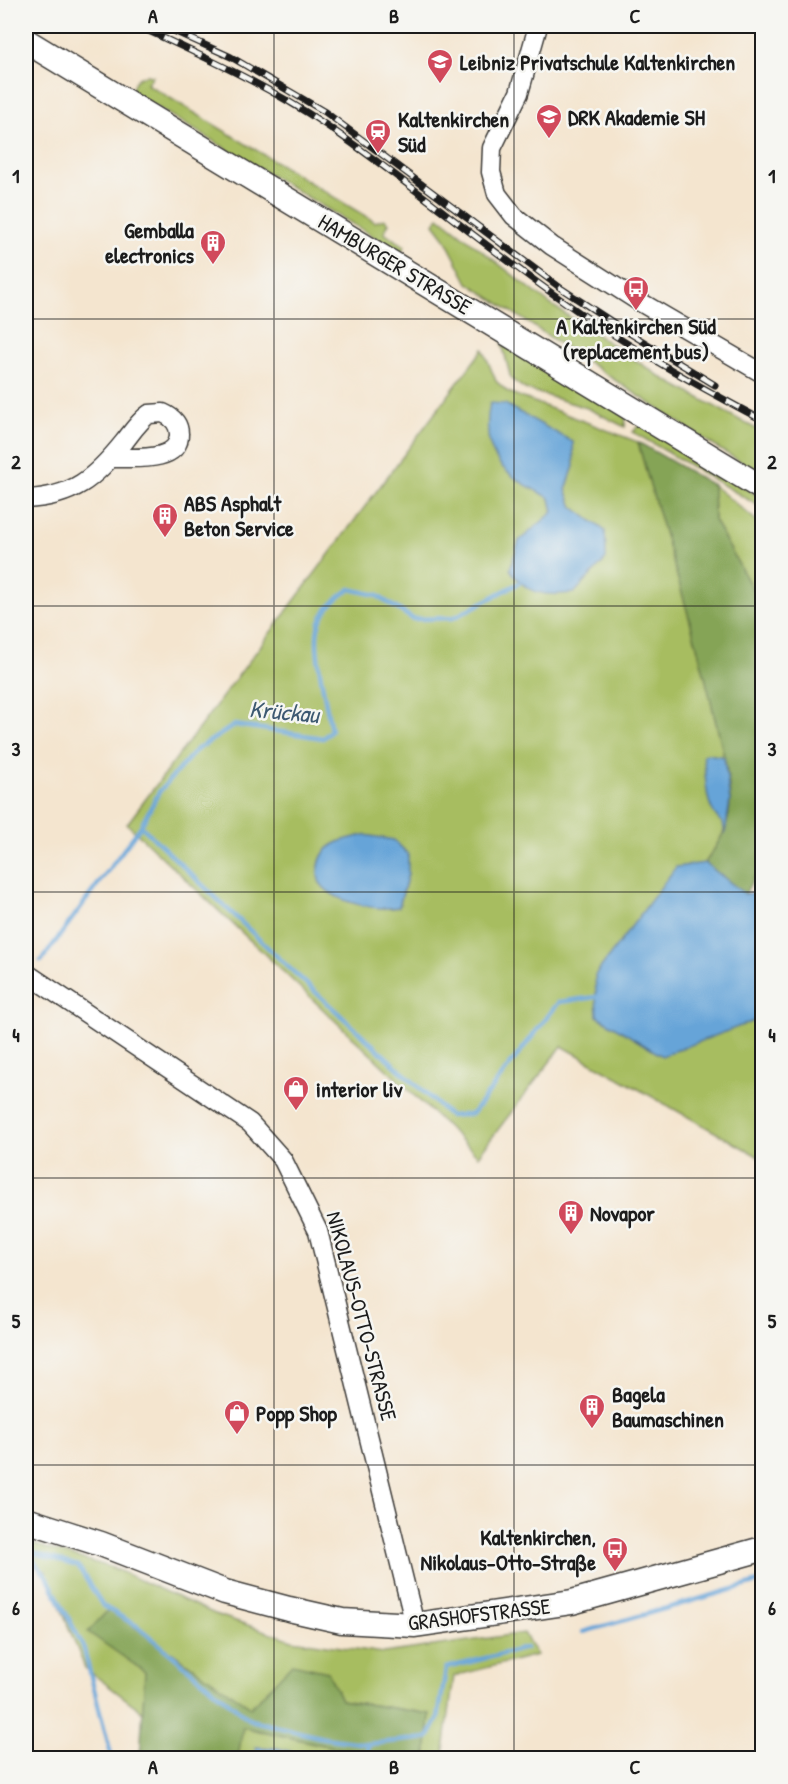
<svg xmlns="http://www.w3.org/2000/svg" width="788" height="1784" viewBox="0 0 788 1784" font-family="'Patrick Hand',sans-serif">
	<rect width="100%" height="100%" fill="#f6f6f2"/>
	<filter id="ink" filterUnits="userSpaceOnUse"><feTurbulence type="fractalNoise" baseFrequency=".0167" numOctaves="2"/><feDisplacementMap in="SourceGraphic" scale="12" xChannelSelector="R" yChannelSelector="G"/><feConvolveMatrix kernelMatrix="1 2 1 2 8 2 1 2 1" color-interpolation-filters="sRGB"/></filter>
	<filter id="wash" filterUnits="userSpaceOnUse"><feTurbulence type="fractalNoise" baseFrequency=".008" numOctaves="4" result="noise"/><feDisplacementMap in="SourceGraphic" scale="24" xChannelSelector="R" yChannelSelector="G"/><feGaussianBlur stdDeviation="1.35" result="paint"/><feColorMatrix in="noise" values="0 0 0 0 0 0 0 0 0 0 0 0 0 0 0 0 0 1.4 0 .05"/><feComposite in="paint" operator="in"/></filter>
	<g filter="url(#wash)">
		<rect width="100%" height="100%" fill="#f4e5cf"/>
		<g fill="#a7bd61" stroke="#626c3e" stroke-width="1.5" fill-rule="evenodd">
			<path d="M147,75L153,76L147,84L375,222L384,219L389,223L384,233L405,246L401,253L136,95L132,91C133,81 137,77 147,75Z"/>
			<polygon points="439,217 550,304 664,379 762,432 762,474 719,449 468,283 444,237 434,224"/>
			<polygon points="502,344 626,416 625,427 587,408 525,389 511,379"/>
			<path d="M483,349L496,381L508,392L638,442C662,530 692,617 712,706C719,737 729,769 730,801C730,826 719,843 705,863L682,867L754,1022L762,1004V1175L761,1158L562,1046L478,1156L127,824ZM574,466L566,489L573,507L605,531L606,559L574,593L519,541L553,513L550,498ZM408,874L399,907C372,912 341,900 320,883Z"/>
			<polygon points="640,424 762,498 762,508 633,432"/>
			<polygon points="713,485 762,525 762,640 759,601 714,520"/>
			<polygon points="26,1542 113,1568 215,1614 292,1640 384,1653 524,1633 537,1655 454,1676 443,1758 426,1758 429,1714 341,1700 328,1672 252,1708 109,1609 89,1632 145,1672 143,1712 85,1668 46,1571 26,1562"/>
			<polygon points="242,1727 382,1758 238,1758"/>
		</g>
		<g fill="#85a457" stroke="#50603a" stroke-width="1.5">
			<path d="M638,442L713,485L714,520L759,601L762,640V864L745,894L705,863C719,843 730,826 730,801C729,769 719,737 712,706C692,617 662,530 638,442Z"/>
			<polygon points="109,1609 251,1707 292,1664 328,1672 341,1700 430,1714 426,1758 382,1758 243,1727 238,1758 140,1758 145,1672 88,1632"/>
		</g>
		<g fill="#66a4d8" stroke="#41607a" stroke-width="1.5">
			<path d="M490,403L505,404L573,442L574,466L566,490L573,507L605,531L606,559L574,593C546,596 527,596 510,569L519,541L553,512L550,498C504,475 479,458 490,403Z"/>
			<path d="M708,754L724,757L730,801L725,834L723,823C703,809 707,777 703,755Z"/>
			<path d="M365,835L394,840L408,854V874L399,907C377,911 335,903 321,884C317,879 318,871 319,866C322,843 345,839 365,835Z"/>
			<polygon points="705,863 745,894 762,890 762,1004 754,1021 662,1056 597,1016 595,975 676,867"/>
			<polygon points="256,1747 278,1748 314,1758 254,1758"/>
		</g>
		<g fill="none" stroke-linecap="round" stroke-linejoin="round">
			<g stroke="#66a4d8" stroke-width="4.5">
				<polyline points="141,826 285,964 450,1116 472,1114 559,1002 596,997"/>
				<path d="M41,961L141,826L159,792L196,750L235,725L323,738L331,731C327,704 313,652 318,628C322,610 337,598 350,589L376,595L413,619L453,618L519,583"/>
				<polyline points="26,1495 31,1503"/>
				<polyline points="26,1551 78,1566 103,1606 137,1626 250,1720 323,1738 368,1744 428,1738 438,1719 446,1668 526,1648"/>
				<polyline points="26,1552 47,1577 83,1646 112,1758"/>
				<polyline points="583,1632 762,1581"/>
				<polyline points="367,1758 368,1744"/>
			</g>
		</g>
	</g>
	<g filter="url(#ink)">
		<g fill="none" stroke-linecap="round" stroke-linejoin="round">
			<defs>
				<g id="street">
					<polyline points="538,26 519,93 492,148 491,172 497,194 514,216 552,246 635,299 762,373"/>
					<path d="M26,499C73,497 95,478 124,442C132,432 139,421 149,414L163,413C172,417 179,423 179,434C180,464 130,457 111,458"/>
					<polyline points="26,973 250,1123 283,1160 318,1231 415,1625"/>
				</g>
				<g id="secondary">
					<polyline points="26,41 762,488"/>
					<polyline points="26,1520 101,1544 225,1592 289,1609 342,1621 415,1625 572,1602 762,1549"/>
				</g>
			</defs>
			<use href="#street" stroke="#3c3a37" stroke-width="21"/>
			<use href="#secondary" stroke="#3c3a37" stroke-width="27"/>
			<use href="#street" stroke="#fff" stroke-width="18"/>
			<use href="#secondary" stroke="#fff" stroke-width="24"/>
			<defs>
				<g id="rail">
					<path d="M138,26C202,56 267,85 326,125C405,179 478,241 556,296C621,343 691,382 762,420"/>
					<polyline points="163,26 231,57 325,112 562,289 626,331 715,385"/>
				</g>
			</defs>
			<use href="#rail" stroke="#1c1c1c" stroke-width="7"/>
			<use href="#rail" stroke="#f6f6f2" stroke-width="4.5" stroke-dasharray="14" stroke-linecap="butt"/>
		</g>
	</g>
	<path fill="none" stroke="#1c1c1c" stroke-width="1.5" stroke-opacity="0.55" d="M274,26V1758M514,26V1758M26,319H762M26,606H762M26,892H762M26,1178H762M26,1465H762"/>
	<defs>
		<symbol id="school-pin" viewBox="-11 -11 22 30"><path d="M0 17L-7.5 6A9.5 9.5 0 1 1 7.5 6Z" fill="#d1495b" stroke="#f6f6f2"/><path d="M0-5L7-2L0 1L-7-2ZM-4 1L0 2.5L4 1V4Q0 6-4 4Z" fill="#fff"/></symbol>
		<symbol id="university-pin" viewBox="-11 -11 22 30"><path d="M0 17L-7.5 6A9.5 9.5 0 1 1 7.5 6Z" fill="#d1495b" stroke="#f6f6f2"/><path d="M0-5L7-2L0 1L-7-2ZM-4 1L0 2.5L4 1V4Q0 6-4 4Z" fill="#fff"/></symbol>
		<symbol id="station-pin" viewBox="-11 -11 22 30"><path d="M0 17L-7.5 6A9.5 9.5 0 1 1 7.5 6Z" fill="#d1495b" stroke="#f6f6f2"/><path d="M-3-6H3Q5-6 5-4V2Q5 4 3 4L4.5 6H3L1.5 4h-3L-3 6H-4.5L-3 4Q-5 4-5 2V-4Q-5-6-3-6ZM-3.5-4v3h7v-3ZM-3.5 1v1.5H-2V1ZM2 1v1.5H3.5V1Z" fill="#fff"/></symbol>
		<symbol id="building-pin" viewBox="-11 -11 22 30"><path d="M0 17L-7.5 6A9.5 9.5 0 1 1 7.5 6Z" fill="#d1495b" stroke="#f6f6f2"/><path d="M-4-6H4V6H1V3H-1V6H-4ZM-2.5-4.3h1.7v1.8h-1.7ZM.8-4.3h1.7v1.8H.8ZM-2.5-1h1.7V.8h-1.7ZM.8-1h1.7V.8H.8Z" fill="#fff"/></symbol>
		<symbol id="bus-pin" viewBox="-11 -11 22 30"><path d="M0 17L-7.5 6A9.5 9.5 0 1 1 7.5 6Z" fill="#d1495b" stroke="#f6f6f2"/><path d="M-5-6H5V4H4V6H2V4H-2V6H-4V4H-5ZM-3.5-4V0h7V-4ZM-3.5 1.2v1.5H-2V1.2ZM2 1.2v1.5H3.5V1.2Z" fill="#fff"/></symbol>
		<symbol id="shop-pin" viewBox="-11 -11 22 30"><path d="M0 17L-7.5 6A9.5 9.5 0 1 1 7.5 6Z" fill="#d1495b" stroke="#f6f6f2"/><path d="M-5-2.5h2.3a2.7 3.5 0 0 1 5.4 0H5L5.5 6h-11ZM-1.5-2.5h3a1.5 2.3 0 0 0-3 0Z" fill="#fff"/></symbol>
	</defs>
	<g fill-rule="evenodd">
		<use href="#school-pin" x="425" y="47" width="30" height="40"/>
		<use href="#university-pin" x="534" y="102" width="30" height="40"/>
		<use href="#station-pin" x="363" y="117" width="30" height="40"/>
		<use href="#building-pin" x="198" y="228" width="30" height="40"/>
		<use href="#bus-pin" x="621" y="274" width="30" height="40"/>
		<use href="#building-pin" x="150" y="501" width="30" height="40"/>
		<use href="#shop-pin" x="281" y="1074" width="30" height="40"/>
		<use href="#building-pin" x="556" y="1198" width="30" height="40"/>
		<use href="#building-pin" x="577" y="1392" width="30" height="40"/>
		<use href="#shop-pin" x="222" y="1398" width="30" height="40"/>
		<use href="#bus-pin" x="600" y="1535" width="30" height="40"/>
	</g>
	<g text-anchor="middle" stroke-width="5" stroke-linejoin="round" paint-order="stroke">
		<g font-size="22" font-weight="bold" fill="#1c1c1c" stroke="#f6f6f2" text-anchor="start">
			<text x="460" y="70">Leibniz Privatschule Kaltenkirchen</text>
			<text x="568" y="125">DRK Akademie SH</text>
			<text x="398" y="127">Kaltenkirchen<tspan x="398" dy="25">Süd</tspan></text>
			<text x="194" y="238" text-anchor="end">Gemballa<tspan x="194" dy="25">electronics</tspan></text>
			<text x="636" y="334" text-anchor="middle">A Kaltenkirchen Süd<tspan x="636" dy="25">(replacement bus)</tspan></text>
			<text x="184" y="511">ABS Asphalt<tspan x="184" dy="25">Beton Service</tspan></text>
			<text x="316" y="1097">interior liv</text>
			<text x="590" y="1221">Novapor</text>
			<text x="612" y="1402">Bagela<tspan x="612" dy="25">Baumaschinen</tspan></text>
			<text x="256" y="1421">Popp Shop</text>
			<text x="596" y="1545" text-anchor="end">Kaltenkirchen,<tspan x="596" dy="25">Nikolaus-Otto-Straße</tspan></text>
		</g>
		<g font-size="22" fill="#1c1c1c" stroke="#f6f6f2">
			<text transform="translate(395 264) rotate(31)" y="8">HAMBURGER STRASSE</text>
			<text transform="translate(362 1316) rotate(75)" y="8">NIKOLAUS-OTTO-STRASSE</text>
			<text transform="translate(479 1614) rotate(-7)" y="8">GRASHOFSTRASSE</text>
		</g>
		<g font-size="24" font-style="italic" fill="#3d5971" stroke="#f6f6f2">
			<text transform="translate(284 712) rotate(5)" y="8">Krückau</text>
		</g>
	</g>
	<rect width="788" height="1784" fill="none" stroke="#f6f6f2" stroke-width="66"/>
	<rect x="33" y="33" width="722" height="1718" fill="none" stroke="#1c1c1c" stroke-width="2"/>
	<g font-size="20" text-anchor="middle" font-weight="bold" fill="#1c1c1c">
		<text x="153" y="23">A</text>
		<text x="394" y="23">B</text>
		<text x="635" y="23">C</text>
		<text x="16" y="183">1</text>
		<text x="772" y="183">1</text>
		<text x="16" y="469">2</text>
		<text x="772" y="469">2</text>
		<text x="16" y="756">3</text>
		<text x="772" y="756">3</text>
		<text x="16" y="1042">4</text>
		<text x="772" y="1042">4</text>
		<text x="16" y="1328">5</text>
		<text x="772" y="1328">5</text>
		<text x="16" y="1615">6</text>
		<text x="772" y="1615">6</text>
		<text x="153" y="1774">A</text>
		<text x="394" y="1774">B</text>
		<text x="635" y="1774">C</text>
	</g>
</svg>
